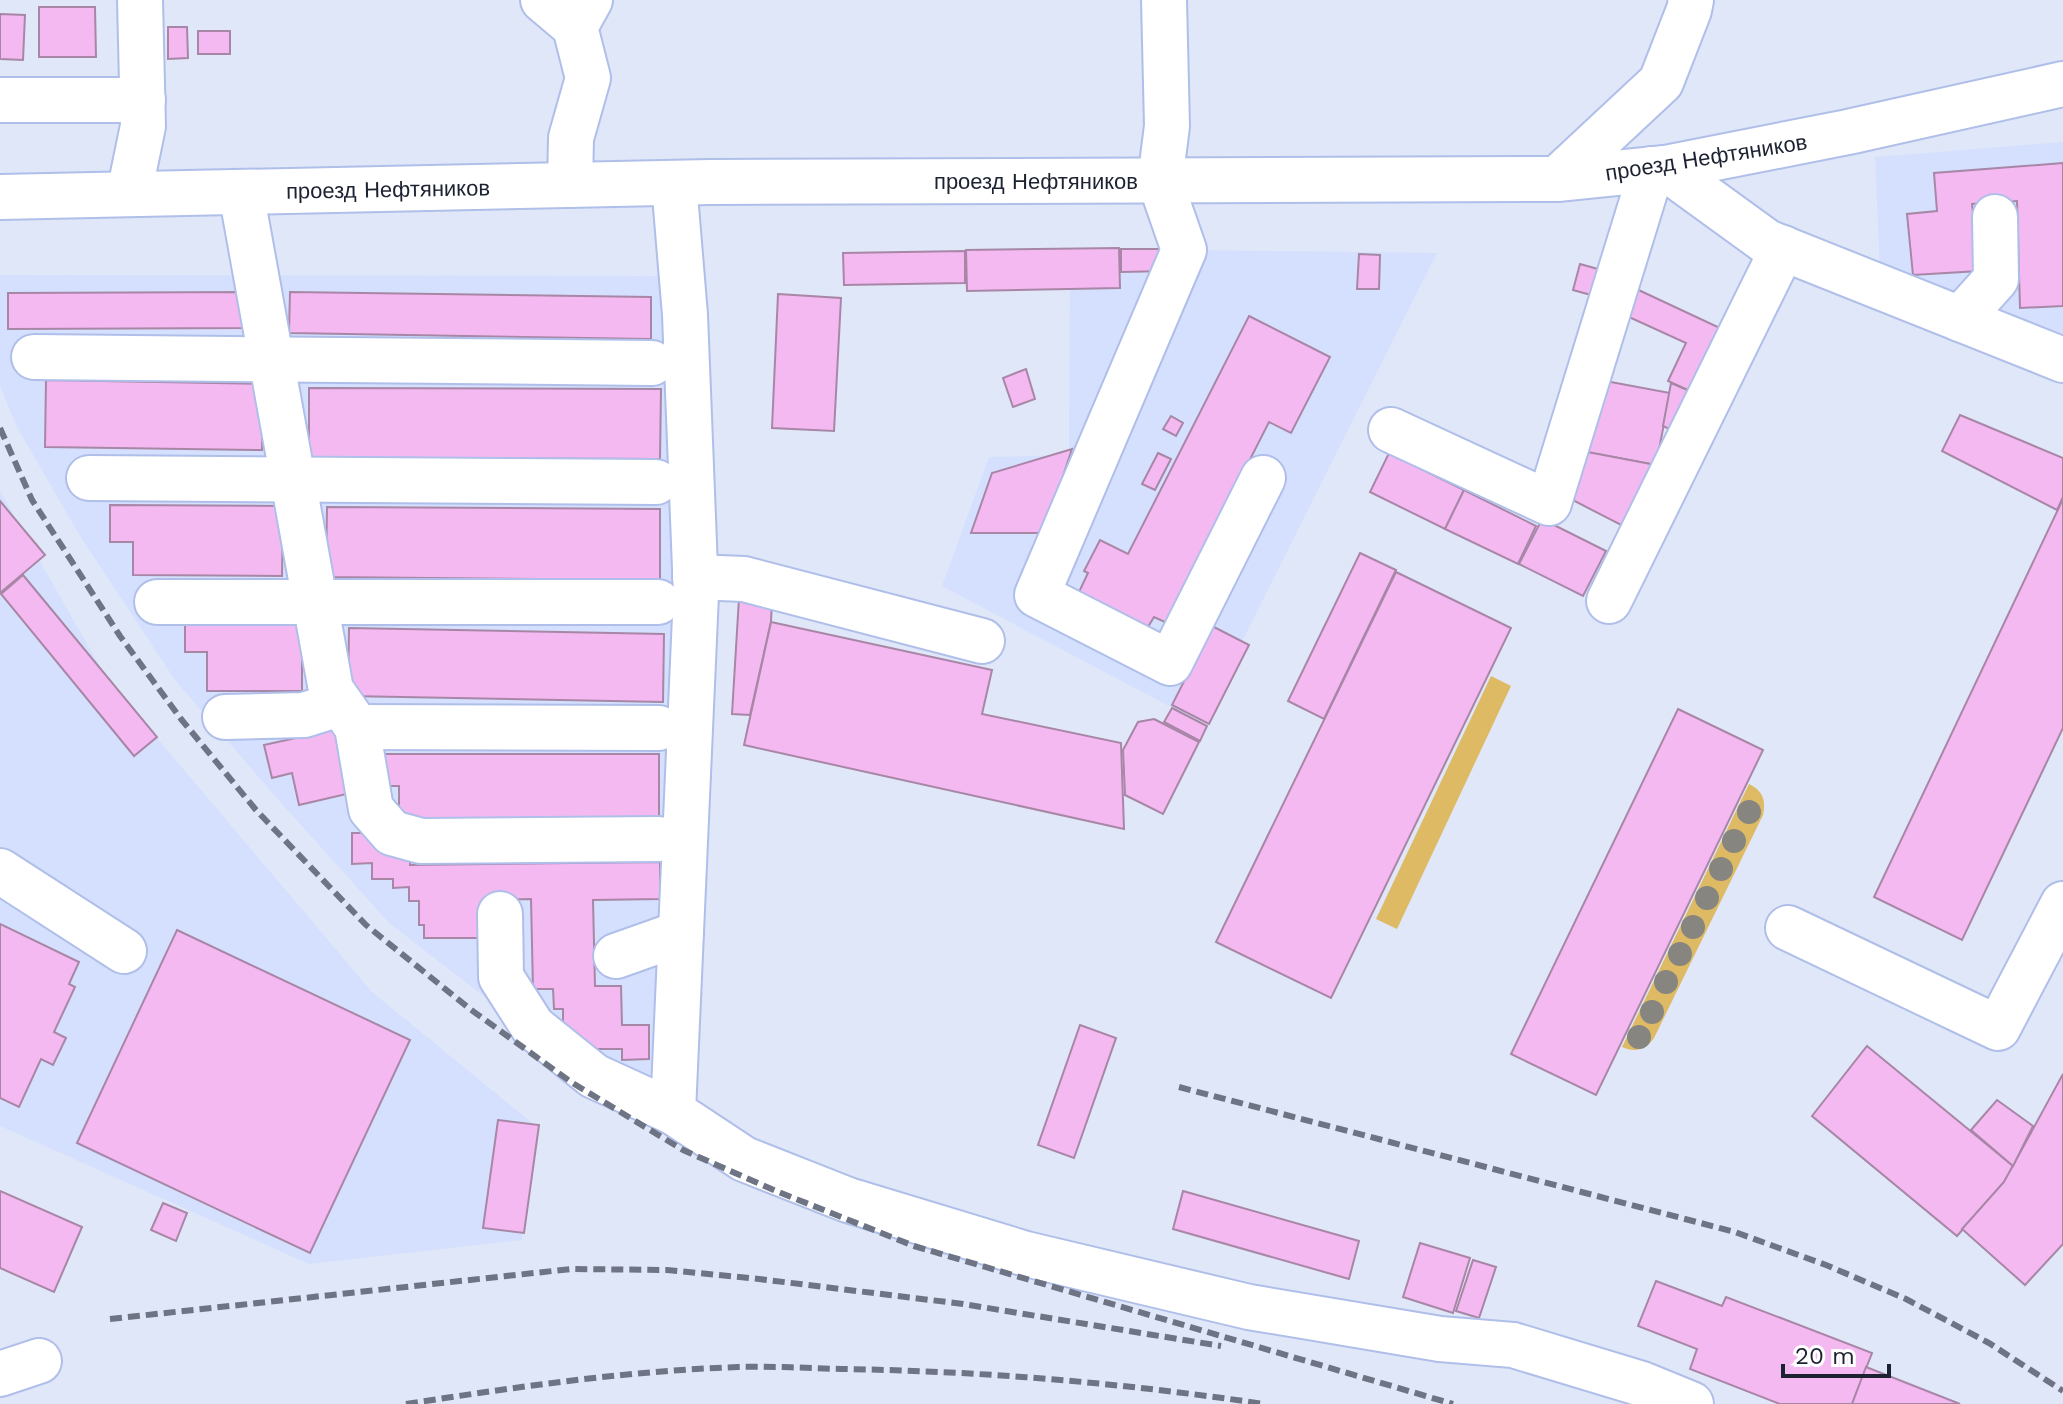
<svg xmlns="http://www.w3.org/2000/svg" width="2063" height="1404" viewBox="0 0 2063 1404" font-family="'Work Sans',sans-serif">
	<rect width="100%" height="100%" fill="#e0e7f8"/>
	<g fill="#d4e0fd">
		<polygon points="2063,142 2063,337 1880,270 1875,157"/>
		<polygon points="1184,250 1437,253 1201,723 942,586 989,457 1069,455 1070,251"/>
		<polygon points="0,275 667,276 675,852 659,1075 578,1069 389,923 275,796 175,680 80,536 17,427 0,386"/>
		<polygon points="0,491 107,679 372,992 537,1127 522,1240 309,1264 0,1126"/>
	</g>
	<g fill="#ddba63">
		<polygon points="1491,676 1511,686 1397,929 1376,919"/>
		<path d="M1749,784C1763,791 1766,800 1763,815L1654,1038C1646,1050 1635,1053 1622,1047Z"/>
	</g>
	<g fill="#f5b9f2" stroke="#a886a6" stroke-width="2">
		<polygon points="39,7 95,7 96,57 39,57"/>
		<polygon points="0,14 25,15 23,60 0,59"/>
		<polygon points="168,27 187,27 188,58 168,59"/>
		<rect x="198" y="31" width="32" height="23"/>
		<polygon points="2063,163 2063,306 2020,308 2017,201 1972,204 1979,271 1913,275 1907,214 1937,211 1934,173"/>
		<polygon points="1119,248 1120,288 967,291 966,250"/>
		<polygon points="1121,249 1168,249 1168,271 1121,272"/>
		<polygon points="965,251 965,283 844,285 843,253"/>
		<polygon points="1359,254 1380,255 1379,289 1357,289"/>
		<polygon points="1580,264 1605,271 1598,297 1573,290"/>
		<polygon points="1630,286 1722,329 1692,392 1668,381 1686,343 1618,312"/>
		<polygon points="249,292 249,328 8,329 8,293"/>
		<polygon points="290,292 651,297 651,339 289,333"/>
		<polygon points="778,294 841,298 834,431 772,428"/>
		<polygon points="1249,316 1330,357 1291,433 1269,422 1167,623 1154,617 1148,627 1079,592 1088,573 1084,571 1100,540 1128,554"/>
		<polygon points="1026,369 1035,399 1013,407 1003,378"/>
		<polygon points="46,380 263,384 262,450 45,447"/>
		<polygon points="1600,380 1670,393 1656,465 1586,452"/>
		<polygon points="1671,383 1692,392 1673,431 1663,426"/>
		<polygon points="309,388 661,389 660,459 309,458"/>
		<polygon points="1960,415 2063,458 2063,497 2057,510 1942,451"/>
		<polygon points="1171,416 1183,423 1176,436 1163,429"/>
		<polygon points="1072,449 1044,533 971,533 992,473"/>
		<polygon points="1577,450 1656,465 1625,527 1563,495"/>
		<polygon points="1158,453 1171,459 1155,490 1142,484"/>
		<polygon points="1389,453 1464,490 1445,529 1370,492"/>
		<polygon points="1464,490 1536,526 1518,564 1445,529"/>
		<polygon points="2063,499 2063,728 1962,940 1874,897"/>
		<polygon points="0,501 45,555 0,593"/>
		<polygon points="110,505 283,506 282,576 133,575 133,542 110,542"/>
		<polygon points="327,507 660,509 660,580 326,577"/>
		<polygon points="1542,519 1606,551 1583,596 1519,564"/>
		<polygon points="1360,553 1396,570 1324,719 1288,701"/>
		<polygon points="1396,572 1511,628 1331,998 1216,942"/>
		<polygon points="23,575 157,737 134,756 1,594"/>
		<polygon points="739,598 772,599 771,622 750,715 732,714"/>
		<polygon points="185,620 302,621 302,691 207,691 207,652 185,652"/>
		<polygon points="771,622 992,670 982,714 1121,743 1124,829 744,745"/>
		<polygon points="1212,626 1249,645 1209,724 1172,705"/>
		<polygon points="349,628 664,634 663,702 348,696"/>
		<polygon points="1172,708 1207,726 1200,741 1164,722"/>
		<polygon points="1678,709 1763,750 1596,1095 1511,1054"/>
		<polygon points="1154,719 1199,742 1163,814 1125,795 1123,750 1138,722"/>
		<polygon points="341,728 355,792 299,805 292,773 272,778 264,745"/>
		<polygon points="385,754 659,754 659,819 399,819 399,786 385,786"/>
		<polygon points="352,833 375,833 390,845 390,855 410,855 410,865 660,862 660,899 593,900 595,986 621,986 622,1025 649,1025 649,1059 622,1060 622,1049 578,1049 563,1035 563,1009 554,1009 553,989 533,989 531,899 483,900 484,938 424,938 424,925 419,925 419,901 409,901 409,887 393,888 393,879 372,879 372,863 352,864"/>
		<polygon points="0,924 79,962 69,984 75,987 54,1032 66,1038 53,1065 41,1059 19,1107 0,1098"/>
		<polygon points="177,930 410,1040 310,1253 77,1143"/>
		<polygon points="1080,1025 1116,1038 1074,1158 1038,1145"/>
		<polygon points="1867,1046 2013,1166 2004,1182 1957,1236 1812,1116"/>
		<polygon points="2063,1074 2063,1244 2025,1285 1962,1229 2004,1182"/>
		<polygon points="1997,1100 2033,1126 2013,1166 1971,1130"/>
		<polygon points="498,1120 539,1125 524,1233 483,1228"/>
		<polygon points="0,1191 82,1227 54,1292 0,1268"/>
		<polygon points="1183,1191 1359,1241 1349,1279 1173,1229"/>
		<polygon points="163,1203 187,1213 176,1241 151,1230"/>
		<polygon points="1420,1243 1470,1258 1453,1313 1403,1297"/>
		<polygon points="1473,1260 1496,1267 1479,1318 1456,1311"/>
		<polygon points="1656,1281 1722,1306 1726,1297 1872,1353 1852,1404 1780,1404 1690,1369 1697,1349 1638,1326"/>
		<polygon points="1866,1367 1960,1404 1852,1404"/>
	</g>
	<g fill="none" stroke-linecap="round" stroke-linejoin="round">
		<defs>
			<g id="minor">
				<polyline points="543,0 575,27"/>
				<polyline points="1164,0 1167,126 1160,181 1184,250 1037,595 1170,663 1263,478"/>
				<polyline points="0,100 143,100"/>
				<polyline points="1665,168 1767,242 2063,360"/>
				<polyline points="1557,179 1661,82 1689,10 1691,0"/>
				<polyline points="674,183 685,315 696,594 673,1112 744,1159 848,1200 1026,1254 1249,1307 1440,1339 1513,1345 1642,1384 1691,1404"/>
				<polyline points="570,185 571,138 588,78 575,27 590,0"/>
				<polyline points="241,192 331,690 357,727 371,809 392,833 421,841 659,839"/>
				<polyline points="129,194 143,126 140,0"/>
				<polyline points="0,197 710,182 1557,179 1665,168 1848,132 2063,84"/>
				<polyline points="1960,319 1996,279 1995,217"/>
				<polyline points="34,357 652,363"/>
				<polyline points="1391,430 1549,503 1652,169"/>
				<polyline points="89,478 656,482"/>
				<polyline points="695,577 744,579 982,641"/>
				<polyline points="1609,601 1783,248"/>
				<polyline points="157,602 658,602"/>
				<polyline points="225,717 304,715 339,704"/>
				<polyline points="357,727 659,728"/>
				<polyline points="0,871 124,951"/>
				<polyline points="500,914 501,977 533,1027 594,1076 673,1112"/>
				<polyline points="1788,928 1998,1028 2063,904"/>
				<polyline points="616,956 681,933"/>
				<polyline points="0,1374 39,1361"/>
			</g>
		</defs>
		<use href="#minor" stroke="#afbfe9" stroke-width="48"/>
		<use href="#minor" stroke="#fff" stroke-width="44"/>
		<g stroke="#6e7484" stroke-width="6" stroke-dasharray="12 6" stroke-linecap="butt">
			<polyline points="0,428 32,500 120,636 181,719 256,810 366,925 470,1009 571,1082 683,1150 776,1191 914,1246 1453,1404"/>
			<polyline points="1179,1087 1735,1232 1826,1265 1906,1299 1989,1343 2063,1391"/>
			<polyline points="110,1319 571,1269 667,1270 759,1279 963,1304 1221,1346"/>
			<path d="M406,1404C516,1387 626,1371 738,1367C772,1366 807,1368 841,1369C983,1371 1123,1383 1264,1404"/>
		</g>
	</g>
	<g fill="#878580">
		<circle cx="1749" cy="812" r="12"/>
		<circle cx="1734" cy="841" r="12"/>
		<circle cx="1721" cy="869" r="12"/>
		<circle cx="1707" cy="898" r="12"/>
		<circle cx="1693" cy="927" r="12"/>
		<circle cx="1680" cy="954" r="12"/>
		<circle cx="1666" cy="982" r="12"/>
		<circle cx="1652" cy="1012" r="12"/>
		<circle cx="1639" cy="1037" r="12"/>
	</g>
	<g text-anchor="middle" stroke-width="6" stroke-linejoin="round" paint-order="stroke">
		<g font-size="22" fill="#1c2231" stroke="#fff">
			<text transform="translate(1706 157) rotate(-9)" y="8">проезд Нефтяников</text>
			<text x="1036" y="189">проезд Нефтяников</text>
			<text transform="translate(388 189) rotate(-1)" y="8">проезд Нефтяников</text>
		</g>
	</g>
	<path d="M1783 1364v12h106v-12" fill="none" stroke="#1c2231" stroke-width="4"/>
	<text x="1795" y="1364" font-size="24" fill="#1c2231" stroke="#ffffff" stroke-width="6" paint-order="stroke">20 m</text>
</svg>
